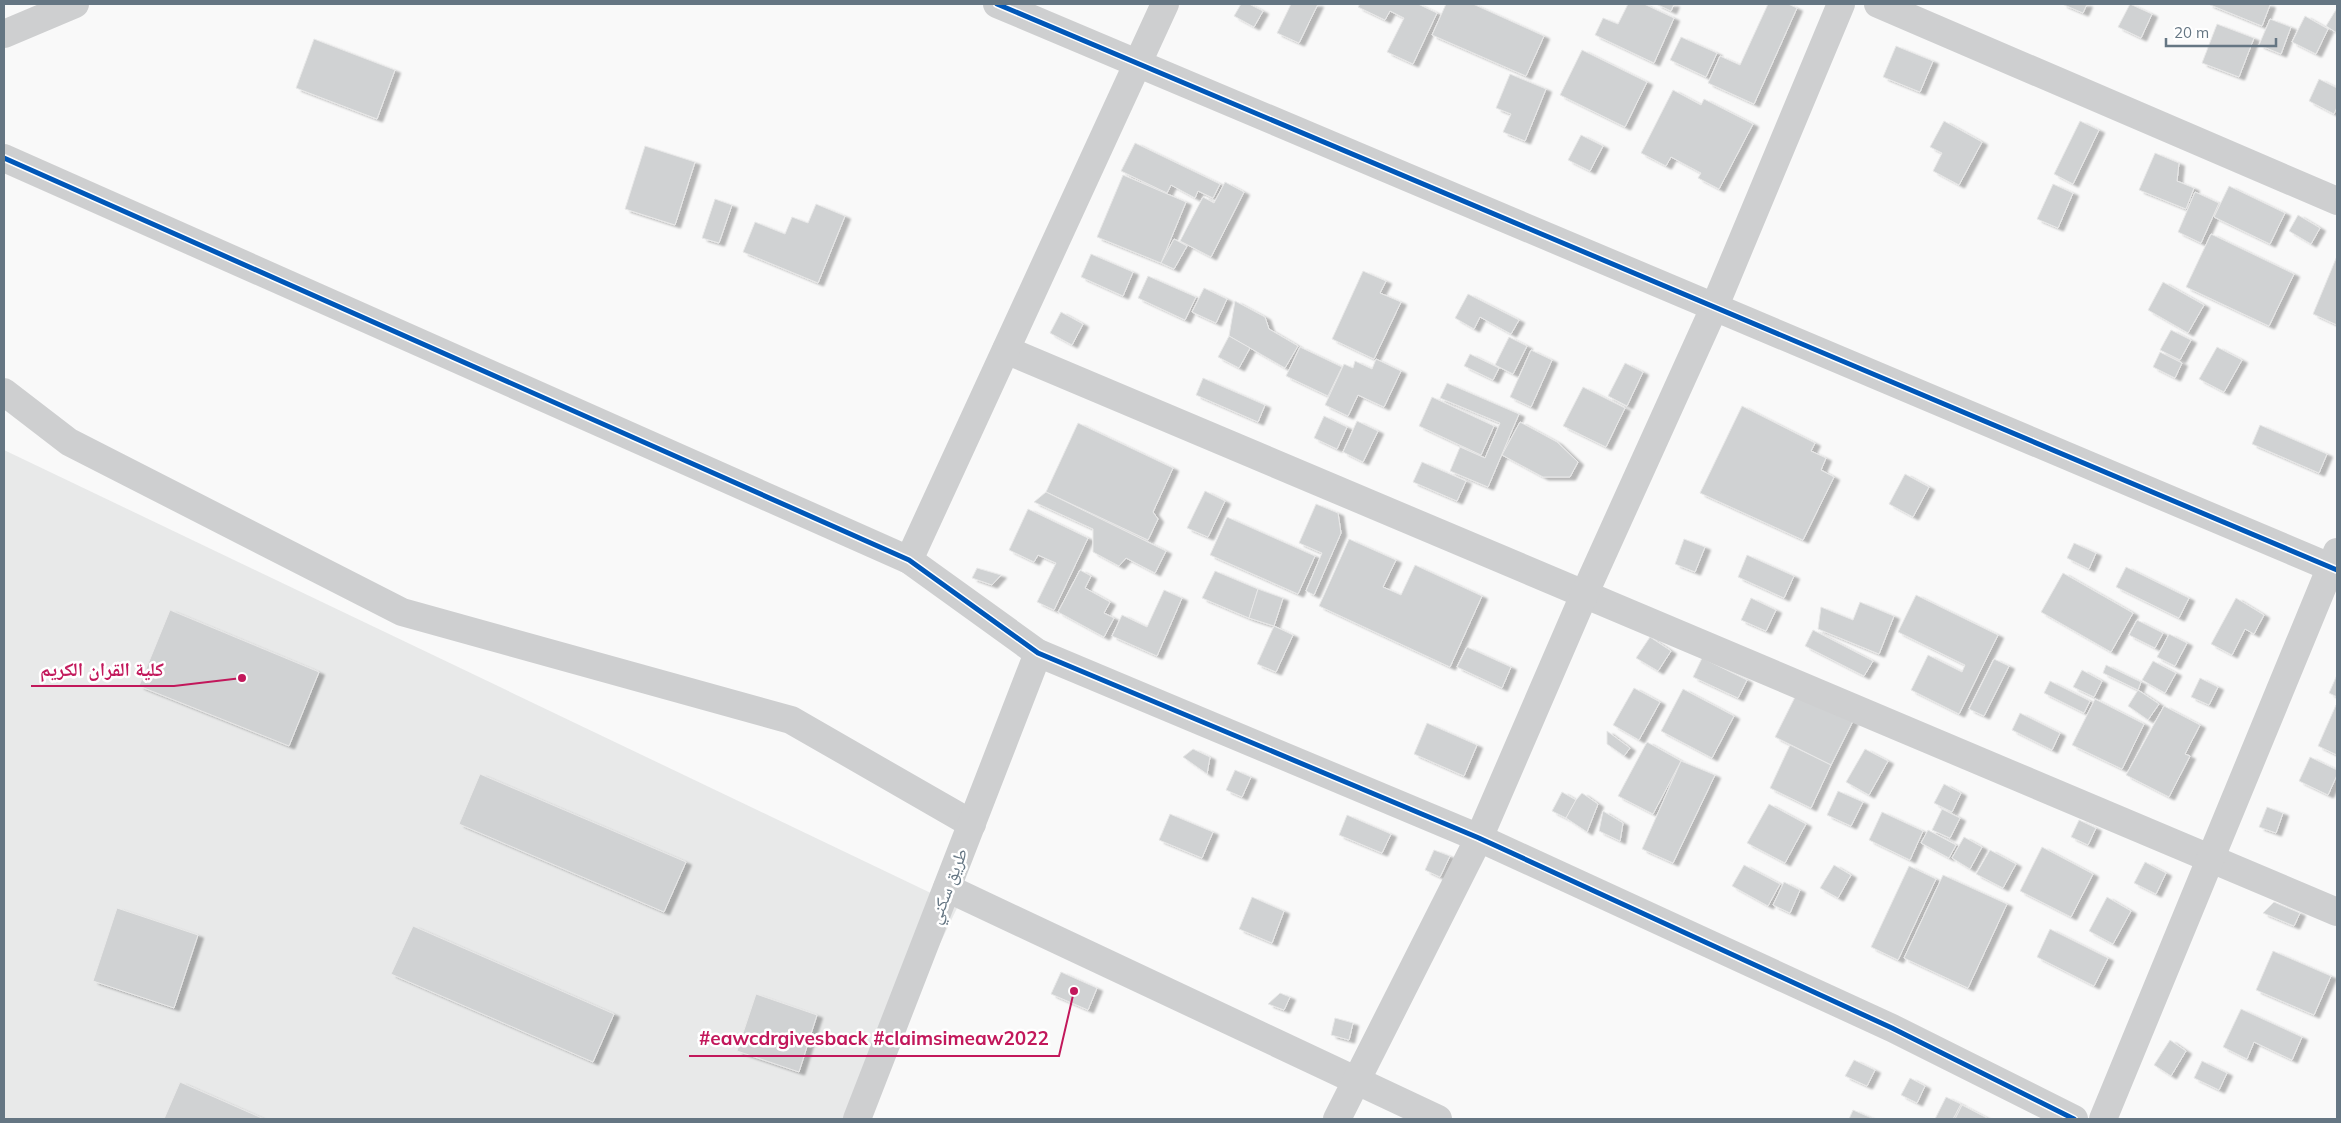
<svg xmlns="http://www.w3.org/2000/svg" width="2341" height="1123" viewBox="0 0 2341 1123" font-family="Mulish,'Noto Naskh Arabic',sans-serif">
	<defs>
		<filter id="shadow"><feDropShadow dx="5.5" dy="3" stdDeviation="1" flood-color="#0004"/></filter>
	</defs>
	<rect width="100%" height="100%" fill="#f9f9f9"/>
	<polygon fill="#e8e9e9" points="4,450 958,906 856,1119 4,1119"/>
	<g fill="#d0d2d3" stroke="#e8e8e8" filter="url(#shadow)">
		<polygon points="1241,4 1249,4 1263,11 1254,27 1234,16"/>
		<polygon points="1291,4 1318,4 1299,43 1277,33"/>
		<polygon points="1360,4 1418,4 1437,13 1413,64 1387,52 1404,18 1390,11 1385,20 1358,7"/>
		<polygon points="1446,4 1473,4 1544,36 1526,76 1432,35"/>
		<polygon points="1628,4 1644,4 1674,18 1654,63 1595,35 1603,18 1618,24"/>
		<polygon points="1656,4 1674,4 1671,11"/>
		<polygon points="1768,4 1788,4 1797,8 1754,104 1708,83 1720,56 1740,65"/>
		<polygon points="2062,4 2087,4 2083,13"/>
		<polygon points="2130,4 2152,14 2141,38 2118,27"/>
		<polygon points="2208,4 2268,4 2270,5 2262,26"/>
		<polygon points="2337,8 2337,33 2326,26"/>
		<polygon points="2305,16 2328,29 2316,54 2292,42"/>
		<polygon points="2270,19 2291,27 2281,54 2259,45"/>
		<polygon points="2217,24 2254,38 2239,77 2202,63"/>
		<polygon points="1681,37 1717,53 1706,77 1670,60"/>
		<polygon points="314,39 395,70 377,119 296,88"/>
		<polygon points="1896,46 1933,61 1920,92 1883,77"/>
		<polygon points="1582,50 1647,82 1625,127 1560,95"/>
		<polygon points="1510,74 1546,89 1525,141 1503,132 1511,114 1496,108"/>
		<polygon points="2319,79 2337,88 2337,107 2334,114 2309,101"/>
		<polygon points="1673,90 1701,105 1704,99 1753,124 1719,189 1698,178 1701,173 1671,157 1666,166 1641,153"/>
		<polygon points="1944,121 1982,142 1959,185 1933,171 1942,153 1930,147"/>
		<polygon points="2080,121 2099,130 2073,184 2054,174"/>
		<polygon points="1581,135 1603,146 1590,171 1568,160"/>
		<polygon points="1135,143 1220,184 1213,198 1198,191 1195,198 1171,185 1167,193 1121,171"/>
		<polygon points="645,146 695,162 675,225 625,209"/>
		<polygon points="2155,153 2179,163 2177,181 2194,188 2186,209 2139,190"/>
		<polygon points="1123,175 1186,202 1161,263 1097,237"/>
		<polygon points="1225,182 1244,192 1211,257 1180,241 1203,197 1214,203"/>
		<polygon points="2053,184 2073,193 2058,228 2037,219"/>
		<polygon points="2229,186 2285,213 2270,244 2214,217"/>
		<polygon points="2195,192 2219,203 2201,243 2178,232"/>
		<polygon points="715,199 732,205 719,243 702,238"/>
		<polygon points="816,204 845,216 818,283 743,252 755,222 785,234 792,217 808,223"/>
		<polygon points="2298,215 2320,228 2311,244 2289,231"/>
		<polygon points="2211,234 2294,274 2269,326 2186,287"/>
		<polygon points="1174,239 1187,246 1174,269 1161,263"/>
		<polygon points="1091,254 1133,272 1123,296 1081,277"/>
		<polygon points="2337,256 2337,325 2313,314"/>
		<polygon points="1363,271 1386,281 1380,293 1401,302 1374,359 1332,339"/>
		<polygon points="1148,276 1196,297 1185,320 1138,298"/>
		<polygon points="2163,282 2204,305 2188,333 2148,310"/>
		<polygon points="1204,288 1227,299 1216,323 1192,312"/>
		<polygon points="1468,294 1519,320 1511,334 1480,317 1474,329 1455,318"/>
		<polygon points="1235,301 1265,317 1269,329 1298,346 1285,368 1229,336"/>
		<polygon points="1061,312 1083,324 1072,345 1050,333"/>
		<polygon points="2171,330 2191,340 2180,360 2160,350"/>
		<polygon points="1229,336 1250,348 1239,368 1218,357"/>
		<polygon points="1509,337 1527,346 1513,374 1495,365"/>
		<polygon points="1300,347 1342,367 1328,396 1286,376"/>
		<polygon points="2217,347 2242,360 2224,392 2199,379"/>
		<polygon points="1531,350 1552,360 1531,407 1510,397"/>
		<polygon points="2160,352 2182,363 2175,378 2153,367"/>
		<polygon points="1470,354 1499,368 1493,380 1464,366"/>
		<polygon points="1376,359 1401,371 1384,407 1358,395 1348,416 1325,405 1344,364 1353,368 1355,361 1372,369"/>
		<polygon points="1625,363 1643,372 1627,406 1608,396"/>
		<polygon points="1203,378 1265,405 1258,422 1196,395"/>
		<polygon points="1447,383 1519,414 1488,487 1450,471 1460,447 1485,458 1500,423 1440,398"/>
		<polygon points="1583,387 1625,408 1606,447 1563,426"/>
		<polygon points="1432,397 1494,426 1481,455 1419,426"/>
		<polygon points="1742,406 1815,443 1811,451 1826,458 1821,470 1834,477 1803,540 1700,493"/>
		<polygon points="1324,416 1347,427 1337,449 1314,438"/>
		<polygon points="1357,421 1378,431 1363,462 1343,452"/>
		<polygon points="1520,422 1557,442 1578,462 1570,477 1543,477 1502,455"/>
		<polygon points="1078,423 1173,468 1153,512 1158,519 1148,540 1046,492"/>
		<polygon points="2260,425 2327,454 2319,473 2252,444"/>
		<polygon points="1422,462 1466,481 1457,501 1413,482"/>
		<polygon points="1905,474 1929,487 1913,517 1889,504"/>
		<polygon points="1205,491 1225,501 1208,537 1187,528"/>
		<polygon points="1046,492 1166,551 1155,573 1126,558 1119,566 1093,552 1093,529 1034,502"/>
		<polygon points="1316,504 1338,513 1341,533 1314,595 1306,591 1322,553 1299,543"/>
		<polygon points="1028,509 1088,538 1054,610 1037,602 1056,563 1038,555 1034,562 1009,550"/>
		<polygon points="1227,517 1315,556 1298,594 1210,555"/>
		<polygon points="1349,539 1396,560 1383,587 1401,595 1415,565 1482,596 1450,667 1319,606"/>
		<polygon points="1684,539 1705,547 1695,572 1675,564"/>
		<polygon points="2074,543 2096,553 2089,569 2067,558"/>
		<polygon points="1747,555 1794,576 1784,598 1738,577"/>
		<polygon points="2126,567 2189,598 2179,618 2116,587"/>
		<polygon points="977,568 1001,575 992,585 972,578"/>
		<polygon points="1080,570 1091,576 1085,588 1110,602 1104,613 1114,618 1104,637 1058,612"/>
		<polygon points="1215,571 1258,589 1249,618 1202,598"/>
		<polygon points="2063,573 2133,613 2111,652 2041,612"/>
		<polygon points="1258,589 1283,598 1274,626 1249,618"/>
		<polygon points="1164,590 1182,598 1157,656 1112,636 1122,615 1147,627"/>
		<polygon points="1916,595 1998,635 1959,714 1911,690 1928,655 1962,672 1965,665 1898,632"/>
		<polygon points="1751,598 1776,610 1766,631 1741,620"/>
		<polygon points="2236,598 2264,615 2254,634 2245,629 2232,655 2211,644"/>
		<polygon points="1860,602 1894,616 1879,654 1818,629 1821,607 1853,620"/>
		<polygon points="170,610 319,672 289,746 139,686"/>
		<polygon points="2137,620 2163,633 2155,648 2129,635"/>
		<polygon points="1274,626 1293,635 1276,672 1257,664"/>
		<polygon points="1813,630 1873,661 1864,676 1805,646"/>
		<polygon points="2169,634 2187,643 2175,666 2157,657"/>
		<polygon points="1650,637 1671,651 1658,671 1636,658"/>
		<polygon points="1467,647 1511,667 1502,688 1457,667"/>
		<polygon points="1702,658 1747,680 1738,698 1693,677"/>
		<polygon points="1994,659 2009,666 1984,716 1969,709"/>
		<polygon points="2153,661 2176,673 2165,693 2142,680"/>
		<polygon points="2106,665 2141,682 2138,690 2103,673"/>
		<polygon points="2082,670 2102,681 2094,697 2073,687"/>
		<polygon points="2337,675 2337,697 2329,693"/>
		<polygon points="2200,678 2218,687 2209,705 2191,697"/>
		<polygon points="2050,681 2090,701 2084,713 2044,693"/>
		<polygon points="1634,688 1660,702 1639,740 1613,725"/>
		<polygon points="1683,689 1734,716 1712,758 1661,731"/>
		<polygon points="2138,690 2159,704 2148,720 2128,706"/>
		<polygon points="1797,693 1853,721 1831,765 1775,737"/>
		<polygon points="2095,699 2144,724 2122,769 2072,745"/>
		<polygon points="2336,705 2337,705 2337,755 2318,746"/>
		<polygon points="2164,706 2200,725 2185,754 2190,756 2169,797 2126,775"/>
		<polygon points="2020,713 2060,733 2052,750 2012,730"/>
		<polygon points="1427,723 1477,745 1464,776 1414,754"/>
		<polygon points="1607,731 1630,748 1624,756 1607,744"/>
		<polygon points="1647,742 1681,761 1653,814 1618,796"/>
		<polygon points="1790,745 1831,765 1811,808 1770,788"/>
		<polygon points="1193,749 1210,757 1207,774 1183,757"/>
		<polygon points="1865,749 1888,761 1869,795 1846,782"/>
		<polygon points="2310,757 2337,770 2337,775 2328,795 2299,781"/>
		<polygon points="1681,761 1715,775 1673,863 1642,849"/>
		<polygon points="1235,770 1251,777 1242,797 1226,790"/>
		<polygon points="480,774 686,862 664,912 459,824"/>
		<polygon points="1944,784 1961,793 1952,812 1934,803"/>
		<polygon points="1838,791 1863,802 1851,826 1827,815"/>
		<polygon points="1562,792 1576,800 1566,818 1552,811"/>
		<polygon points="1582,793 1598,804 1587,832 1566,818 1576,800"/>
		<polygon points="1769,804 1806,824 1785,863 1747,843"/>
		<polygon points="2267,807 2283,813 2276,833 2259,827"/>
		<polygon points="1942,809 1960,818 1950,838 1932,830"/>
		<polygon points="1603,811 1623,823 1620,841 1599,831"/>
		<polygon points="1882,812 1923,831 1910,860 1869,840"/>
		<polygon points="1170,814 1213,832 1202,858 1159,840"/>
		<polygon points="1347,815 1391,834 1382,853 1339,835"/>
		<polygon points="2079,820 2096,828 2088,845 2071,837"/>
		<polygon points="1928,830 1956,845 1949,858 1921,843"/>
		<polygon points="1964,837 1982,847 1970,869 1952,858"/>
		<polygon points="2042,847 2093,874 2071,917 2020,891"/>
		<polygon points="1434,850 1450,856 1440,877 1425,870"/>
		<polygon points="1990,850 2016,864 2003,888 1976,874"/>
		<polygon points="2145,862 2166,873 2156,894 2134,883"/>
		<polygon points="1744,865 1780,884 1768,906 1732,886"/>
		<polygon points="1834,865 1851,875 1838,898 1820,888"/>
		<polygon points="1909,866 1936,879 1898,960 1871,947"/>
		<polygon points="1943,875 2007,904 1968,988 1904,958"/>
		<polygon points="1784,882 1800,890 1790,913 1773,905"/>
		<polygon points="1252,897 1284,911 1272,943 1239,929"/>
		<polygon points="2107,897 2131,911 2113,944 2089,931"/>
		<polygon points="2274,902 2300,913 2294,926 2263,913"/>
		<polygon points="117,908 198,935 174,1008 93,981"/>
		<polygon points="413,926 614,1014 593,1062 391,974"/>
		<polygon points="2050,929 2108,958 2094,986 2037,957"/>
		<polygon points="2273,951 2331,976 2314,1015 2256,990"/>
		<polygon points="1061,972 1097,988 1088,1010 1051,994"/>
		<polygon points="1280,993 1290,997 1284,1010 1268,1004"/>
		<polygon points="756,994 817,1015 799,1072 737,1051"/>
		<polygon points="2241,1009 2302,1037 2292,1060 2254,1042 2247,1059 2223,1047"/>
		<polygon points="1335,1018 1353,1023 1349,1040 1331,1035"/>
		<polygon points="2170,1040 2186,1051 2171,1076 2154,1065"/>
		<polygon points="1854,1060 1875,1070 1867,1086 1845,1076"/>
		<polygon points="2202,1061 2227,1073 2219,1090 2194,1078"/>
		<polygon points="1910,1078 1925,1086 1917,1103 1901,1095"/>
		<polygon points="180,1082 264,1119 164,1119"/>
		<polygon points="1946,1097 1961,1104 1953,1119 1935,1119"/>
		<polygon points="1962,1105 1987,1118 1987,1119 1955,1119"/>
		<polygon points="1853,1110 1874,1119 1849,1119"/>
	</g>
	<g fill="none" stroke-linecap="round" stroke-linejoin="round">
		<g stroke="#cecfd0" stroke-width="28">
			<polyline points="997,4 2337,570"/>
			<polyline points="1878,4 2337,201"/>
			<polyline points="4,34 75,4"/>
			<polyline points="4,158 909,560 1038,653 1479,838 1892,1028 2074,1119"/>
			<polyline points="1006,350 2337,912"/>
			<polyline points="4,392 69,442 402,612 791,720 972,824"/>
			<polyline points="909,560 1165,4"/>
			<polyline points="947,888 1438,1119"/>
			<polyline points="857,1119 1038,653"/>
			<polyline points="1337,1119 1479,838 1584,595 1714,308 1841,4"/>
			<polyline points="2103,1119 2337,552"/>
		</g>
		<defs>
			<g id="cycleway">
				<polyline points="997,4 2337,570"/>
				<polyline points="4,158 909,560 1038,653 1479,838 1892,1028 2074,1119"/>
			</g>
		</defs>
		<use href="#cycleway" stroke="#fff" stroke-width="8"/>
		<use href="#cycleway" stroke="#0057b8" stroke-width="5"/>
	</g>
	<g text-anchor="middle" stroke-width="5" stroke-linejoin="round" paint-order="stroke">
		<g font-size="18" fill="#657683" stroke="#fff">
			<text transform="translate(948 886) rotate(-69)" y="6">طريق سكني</text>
		</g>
	</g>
	<path fill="none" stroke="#c2185b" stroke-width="2" d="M242 678L174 686H31M1074 991L1059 1056H689"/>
	<g fill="#c2185b" stroke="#fff" stroke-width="2">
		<circle cx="242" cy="678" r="5"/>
		<circle cx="1074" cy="991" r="5"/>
	</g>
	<g font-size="19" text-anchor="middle" font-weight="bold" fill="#c2185b" stroke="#fff" stroke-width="5" stroke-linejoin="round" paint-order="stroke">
		<text x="102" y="676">كلية القران الكريم</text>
		<text x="874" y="1045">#eawcdrgivesback #claimsimeaw2022</text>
	</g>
	<rect width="2341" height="1123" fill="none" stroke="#657683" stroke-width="10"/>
	<path d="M2166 38v8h110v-8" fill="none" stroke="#657683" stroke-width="2.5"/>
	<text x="2174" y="38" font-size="15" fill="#657683" stroke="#ffffff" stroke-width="4" paint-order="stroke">20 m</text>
</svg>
